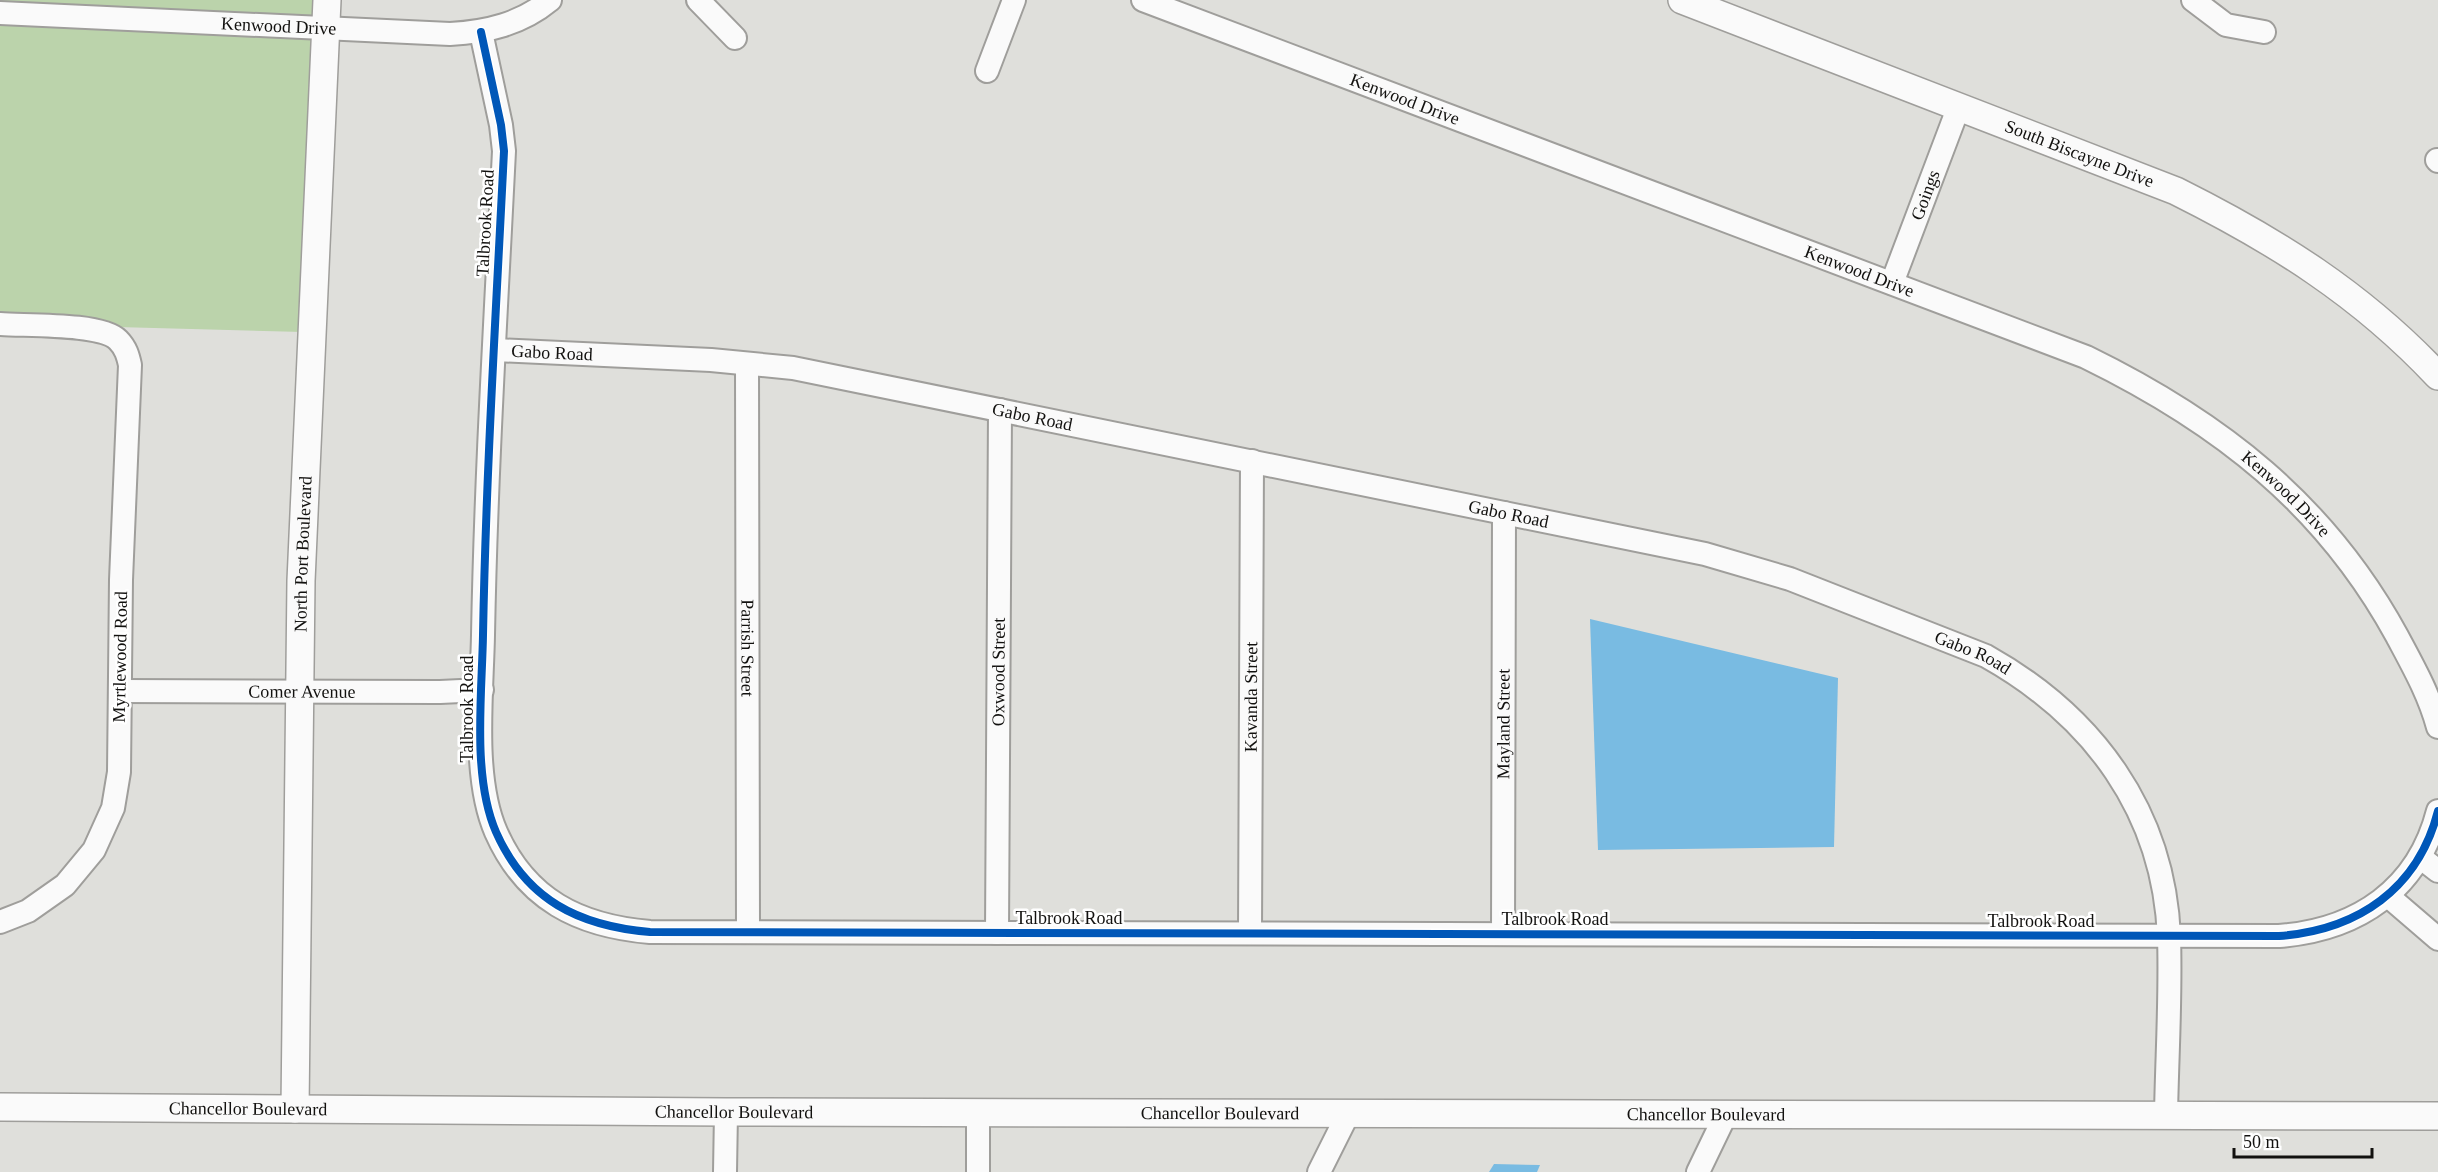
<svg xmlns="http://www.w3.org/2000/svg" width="2438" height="1172" viewBox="0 0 2438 1172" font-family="Georgia,serif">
	<rect width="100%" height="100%" fill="#dfdfdb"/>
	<g fill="#bbd3ab">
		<polygon points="0,0 318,0 317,16 0,2"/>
		<polygon points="0,24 316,38 303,332 117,327 100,319 0,313"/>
	</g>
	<g fill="#79bbe2">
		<polygon points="1590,619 1838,678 1834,847 1598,850"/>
		<polygon points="1494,1164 1540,1165 1537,1172 1489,1172"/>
	</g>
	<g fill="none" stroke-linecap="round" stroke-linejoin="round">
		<defs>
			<g id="minor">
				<polyline points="698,0 735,38"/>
				<path id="s1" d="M1143,0L2086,357C2219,422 2325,504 2397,636C2413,666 2429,694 2438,727"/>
				<polyline points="2193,0 2226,25 2264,32"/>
				<path id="s2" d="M0,13L450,34C487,32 521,24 550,0"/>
				<path d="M481,32L501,125L504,151C496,312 486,473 483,635C482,694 472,777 496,832C526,900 579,926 650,932L2279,936C2358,930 2418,889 2438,811"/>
				<polyline points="987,71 1014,0"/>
				<polyline points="2437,160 2438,161"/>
				<path id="s3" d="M1892,283L1959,106"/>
				<path d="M0,324C26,326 101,323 118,340C126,348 128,356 130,365L121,580L119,772L113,808L94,850L65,885L28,911L0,922"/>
				<path id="s4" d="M495,350L711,360L793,368L1705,554L1790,579L1986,656C2093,716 2164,811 2169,937C2171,996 2167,1056 2166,1115"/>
				<path id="s5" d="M747,364L748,932"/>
				<path id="s6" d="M120,691L440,692L482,690"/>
				<polyline points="2420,857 2438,871"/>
				<polyline points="2388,896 2438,939"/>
				<path id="s7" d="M997,933L1000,410"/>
				<path id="s8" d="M1250,933L1252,461"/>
				<path id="s9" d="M1503,934L1504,513"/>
				<polyline points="725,1172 726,1112"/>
				<polyline points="978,1172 978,1113"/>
				<polyline points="1319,1172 1349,1112"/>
				<polyline points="1698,1172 1726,1114"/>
			</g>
			<g id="tertiary">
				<path id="s10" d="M1682,0L2176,191C2276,241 2361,294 2438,376"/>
				<path id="s11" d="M0,1107L726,1112L2438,1116"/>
				<path id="s12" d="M295,1109L301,581L327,0"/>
			</g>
		</defs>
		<use href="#minor" stroke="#9f9e9b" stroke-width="26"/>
		<use href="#tertiary" stroke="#9f9e9b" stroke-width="30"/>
		<use href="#minor" stroke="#fafafa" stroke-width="22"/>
		<use href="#tertiary" stroke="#fafafa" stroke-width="27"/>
		<defs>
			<path id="cycleway" d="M481,32L501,125L504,151C496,312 486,473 483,635C482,694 472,777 496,832C526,900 579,926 650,932L2279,936C2358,930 2418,889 2438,811"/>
		</defs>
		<use href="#cycleway" stroke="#fff" stroke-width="11"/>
		<use href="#cycleway" stroke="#0057b8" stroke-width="8"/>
	</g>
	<g text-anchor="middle" stroke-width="5" stroke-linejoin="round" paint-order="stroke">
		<g font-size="18" fill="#12110f" stroke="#fff">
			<text dy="6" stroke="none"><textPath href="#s2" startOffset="279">Kenwood Drive</textPath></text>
			<text dy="6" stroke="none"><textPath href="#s1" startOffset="280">Kenwood Drive</textPath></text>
			<text dy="6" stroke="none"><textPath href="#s10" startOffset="426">South Biscayne Drive</textPath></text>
			<text dy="6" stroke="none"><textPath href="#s3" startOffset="94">Goings</textPath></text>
			<text transform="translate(485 223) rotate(-87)" y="6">Talbrook Road</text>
			<text dy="6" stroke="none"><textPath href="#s1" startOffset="766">Kenwood Drive</textPath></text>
			<text dy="6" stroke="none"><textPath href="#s4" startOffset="57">Gabo Road</textPath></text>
			<text dy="6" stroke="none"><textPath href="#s4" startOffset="543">Gabo Road</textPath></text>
			<text dy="6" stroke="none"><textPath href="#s1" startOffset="1252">Kenwood Drive</textPath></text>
			<text dy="6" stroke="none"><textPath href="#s4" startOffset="1029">Gabo Road</textPath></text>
			<text dy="6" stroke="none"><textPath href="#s12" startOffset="555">North Port Boulevard</textPath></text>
			<text dy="6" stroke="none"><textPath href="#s5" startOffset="284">Parrish Street</textPath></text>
			<text dy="6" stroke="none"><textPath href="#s4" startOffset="1515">Gabo Road</textPath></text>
			<text transform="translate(120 657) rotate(-89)" y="6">Myrtlewood Road</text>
			<text dy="6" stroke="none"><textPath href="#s7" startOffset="261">Oxwood Street</textPath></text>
			<text dy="6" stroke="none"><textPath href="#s6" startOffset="182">Comer Avenue</textPath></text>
			<text dy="6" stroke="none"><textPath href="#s8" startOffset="236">Kavanda Street</textPath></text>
			<text transform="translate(467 709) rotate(-90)" y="6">Talbrook Road</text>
			<text dy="6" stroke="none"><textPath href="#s9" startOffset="210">Mayland Street</textPath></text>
			<text x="1069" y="924">Talbrook Road</text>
			<text x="1555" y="925">Talbrook Road</text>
			<text x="2041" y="927">Talbrook Road</text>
			<text dy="6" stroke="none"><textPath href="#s11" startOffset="248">Chancellor Boulevard</textPath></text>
			<text dy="6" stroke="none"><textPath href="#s11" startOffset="734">Chancellor Boulevard</textPath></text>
			<text dy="6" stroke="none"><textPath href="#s11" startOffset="1220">Chancellor Boulevard</textPath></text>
			<text dy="6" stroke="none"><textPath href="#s11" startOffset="1706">Chancellor Boulevard</textPath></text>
		</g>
	</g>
	<path d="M2234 1148v9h138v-9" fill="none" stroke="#12110f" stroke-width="3"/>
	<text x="2243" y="1148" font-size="18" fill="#12110f" stroke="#ffffff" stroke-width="4.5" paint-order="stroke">50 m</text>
</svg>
